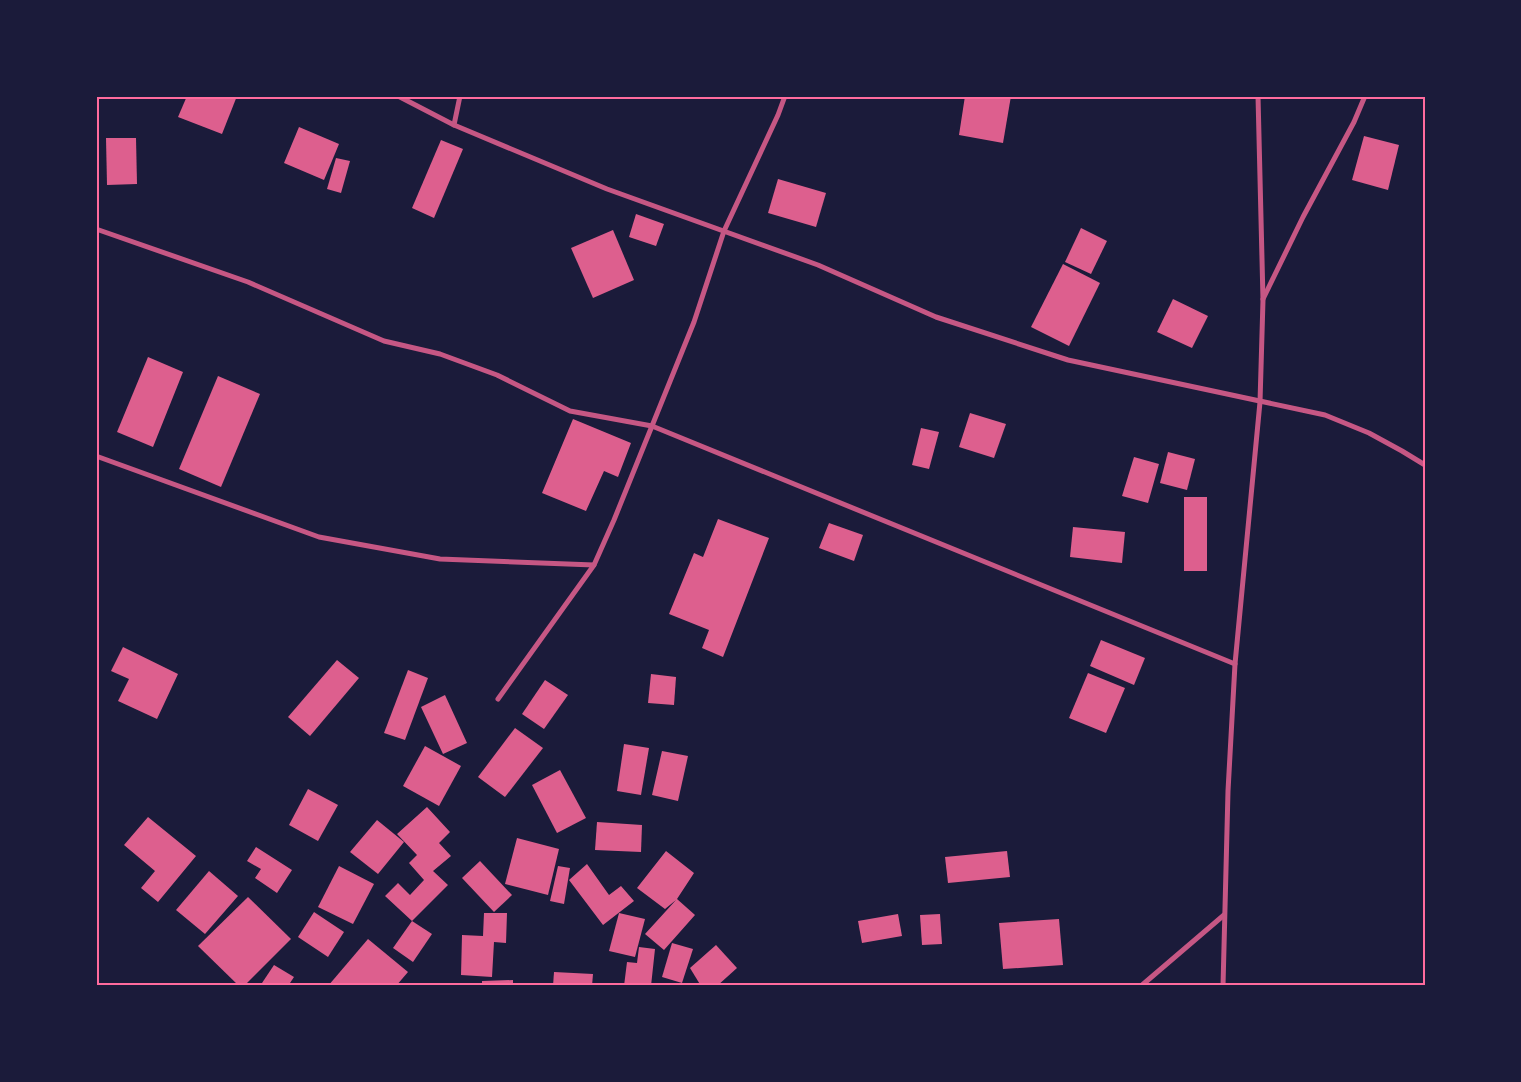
<svg xmlns="http://www.w3.org/2000/svg" width="1521" height="1082" viewBox="0 0 1521 1082" font-family="'Roboto Condensed',sans-serif">
	<rect width="100%" height="100%" fill="#1b1b3a"/>
	<g fill="#dd5f8e">
		<polygon points="187,96 237,96 222,134 178,117"/>
		<polygon points="965,96 1011,96 1003,143 959,135"/>
		<polygon points="299,127 339,144 324,180 284,163"/>
		<polygon points="1364,136 1399,145 1388,190 1352,180"/>
		<polygon points="106,138 136,138 137,184 107,185"/>
		<polygon points="441,140 463,149 434,218 412,208"/>
		<polygon points="336,158 350,161 341,193 327,189"/>
		<polygon points="778,179 826,193 816,227 768,213"/>
		<polygon points="636,214 664,224 656,246 629,237"/>
		<polygon points="1081,228 1107,241 1091,274 1065,262"/>
		<polygon points="613,230 634,280 593,298 571,248"/>
		<polygon points="1063,264 1100,283 1069,346 1031,327"/>
		<polygon points="1173,299 1208,316 1192,348 1157,332"/>
		<polygon points="148,357 183,372 153,447 117,432"/>
		<polygon points="218,376 260,394 221,487 179,469"/>
		<polygon points="970,413 1006,424 994,458 959,447"/>
		<polygon points="573,419 631,443 618,477 604,471 586,511 542,493"/>
		<polygon points="921,428 939,432 929,469 912,465"/>
		<polygon points="1168,452 1195,459 1187,490 1160,483"/>
		<polygon points="1134,457 1159,464 1148,503 1122,496"/>
		<rect x="1184" y="497" width="23" height="74"/>
		<polygon points="718,519 769,538 723,657 702,648 709,630 669,614 694,553 703,557"/>
		<polygon points="829,523 863,535 854,561 819,548"/>
		<polygon points="1073,527 1125,532 1122,563 1070,557"/>
		<polygon points="1101,640 1145,658 1134,685 1090,666"/>
		<polygon points="123,647 178,674 157,719 118,701 129,679 111,671"/>
		<polygon points="337,660 359,678 310,736 288,717"/>
		<polygon points="408,670 428,678 405,740 384,733"/>
		<polygon points="1088,673 1125,688 1106,733 1069,718"/>
		<polygon points="651,674 676,677 674,705 648,703"/>
		<polygon points="545,680 568,695 544,729 522,714"/>
		<polygon points="445,695 467,743 443,754 421,707"/>
		<polygon points="515,728 543,748 505,797 478,777"/>
		<polygon points="624,744 649,748 641,795 617,791"/>
		<polygon points="425,746 461,766 439,806 403,786"/>
		<polygon points="662,751 688,756 678,801 652,795"/>
		<polygon points="560,770 586,818 557,833 532,785"/>
		<polygon points="308,789 338,805 318,841 289,825"/>
		<polygon points="427,807 450,832 439,843 451,856 433,871 448,885 412,921 385,896 398,883 410,895 424,880 409,863 417,855 397,834"/>
		<polygon points="148,817 196,856 158,902 141,888 155,871 124,845"/>
		<polygon points="377,820 404,842 378,874 350,852"/>
		<polygon points="597,822 642,825 641,852 595,850"/>
		<polygon points="517,838 559,849 548,895 505,884"/>
		<polygon points="256,847 292,870 277,893 255,878 261,869 247,861"/>
		<polygon points="666,851 694,873 677,899 695,915 664,950 645,934 676,900 665,909 637,888"/>
		<polygon points="1007,851 1010,877 948,883 945,857"/>
		<polygon points="480,861 512,895 494,912 462,878"/>
		<polygon points="587,864 609,895 621,886 634,901 603,925 569,880"/>
		<polygon points="339,866 374,884 353,924 318,907"/>
		<polygon points="558,866 570,868 564,904 550,901"/>
		<polygon points="209,871 238,896 205,934 176,910"/>
		<polygon points="248,897 291,939 244,986 239,986 198,946"/>
		<polygon points="314,912 344,932 328,957 298,937"/>
		<polygon points="484,913 507,913 506,943 494,942 492,977 461,975 462,935 483,936"/>
		<polygon points="619,913 645,919 635,957 609,951"/>
		<polygon points="898,914 902,936 862,943 858,921"/>
		<polygon points="940,914 942,944 922,945 920,915"/>
		<polygon points="1059,919 1063,965 1003,969 999,923"/>
		<polygon points="412,921 432,934 413,962 393,948"/>
		<polygon points="368,939 408,972 396,986 328,986"/>
		<polygon points="672,943 693,949 682,983 662,977"/>
		<polygon points="716,945 737,968 717,986 701,986 690,968"/>
		<polygon points="639,947 655,949 651,986 624,986 627,962 637,963"/>
		<polygon points="274,965 294,977 288,986 260,986"/>
		<polygon points="554,972 593,974 592,986 553,986"/>
		<polygon points="513,980 513,986 482,986 482,981"/>
	</g>
	<g fill="none" stroke-linecap="round" stroke-linejoin="round">
		<g stroke="#c65784" stroke-width="5">
			<polyline points="398,96 454,125 607,189 818,265 936,317 1068,360 1325,415 1369,433 1402,451 1425,465"/>
			<polyline points="454,125 460,96"/>
			<polyline points="96,229 248,282 384,341 440,354 497,375 570,411 652,426 1235,664"/>
			<polyline points="1263,299 1303,217 1354,122 1365,96"/>
			<polyline points="96,456 319,537 440,559 594,565"/>
			<polyline points="498,699 594,565 614,520 694,322 724,231 778,115 785,96"/>
			<polyline points="1141,986 1224,915"/>
			<polyline points="1223,986 1228,791 1235,664 1260,402 1263,300 1258,96"/>
		</g>
	</g>
	<rect width="1521" height="1082" fill="none" stroke="#1b1b3a" stroke-width="195"/>
	<rect x="98" y="98" width="1326" height="886" fill="none" stroke="#ff6b9d" stroke-width="2"/>
</svg>
